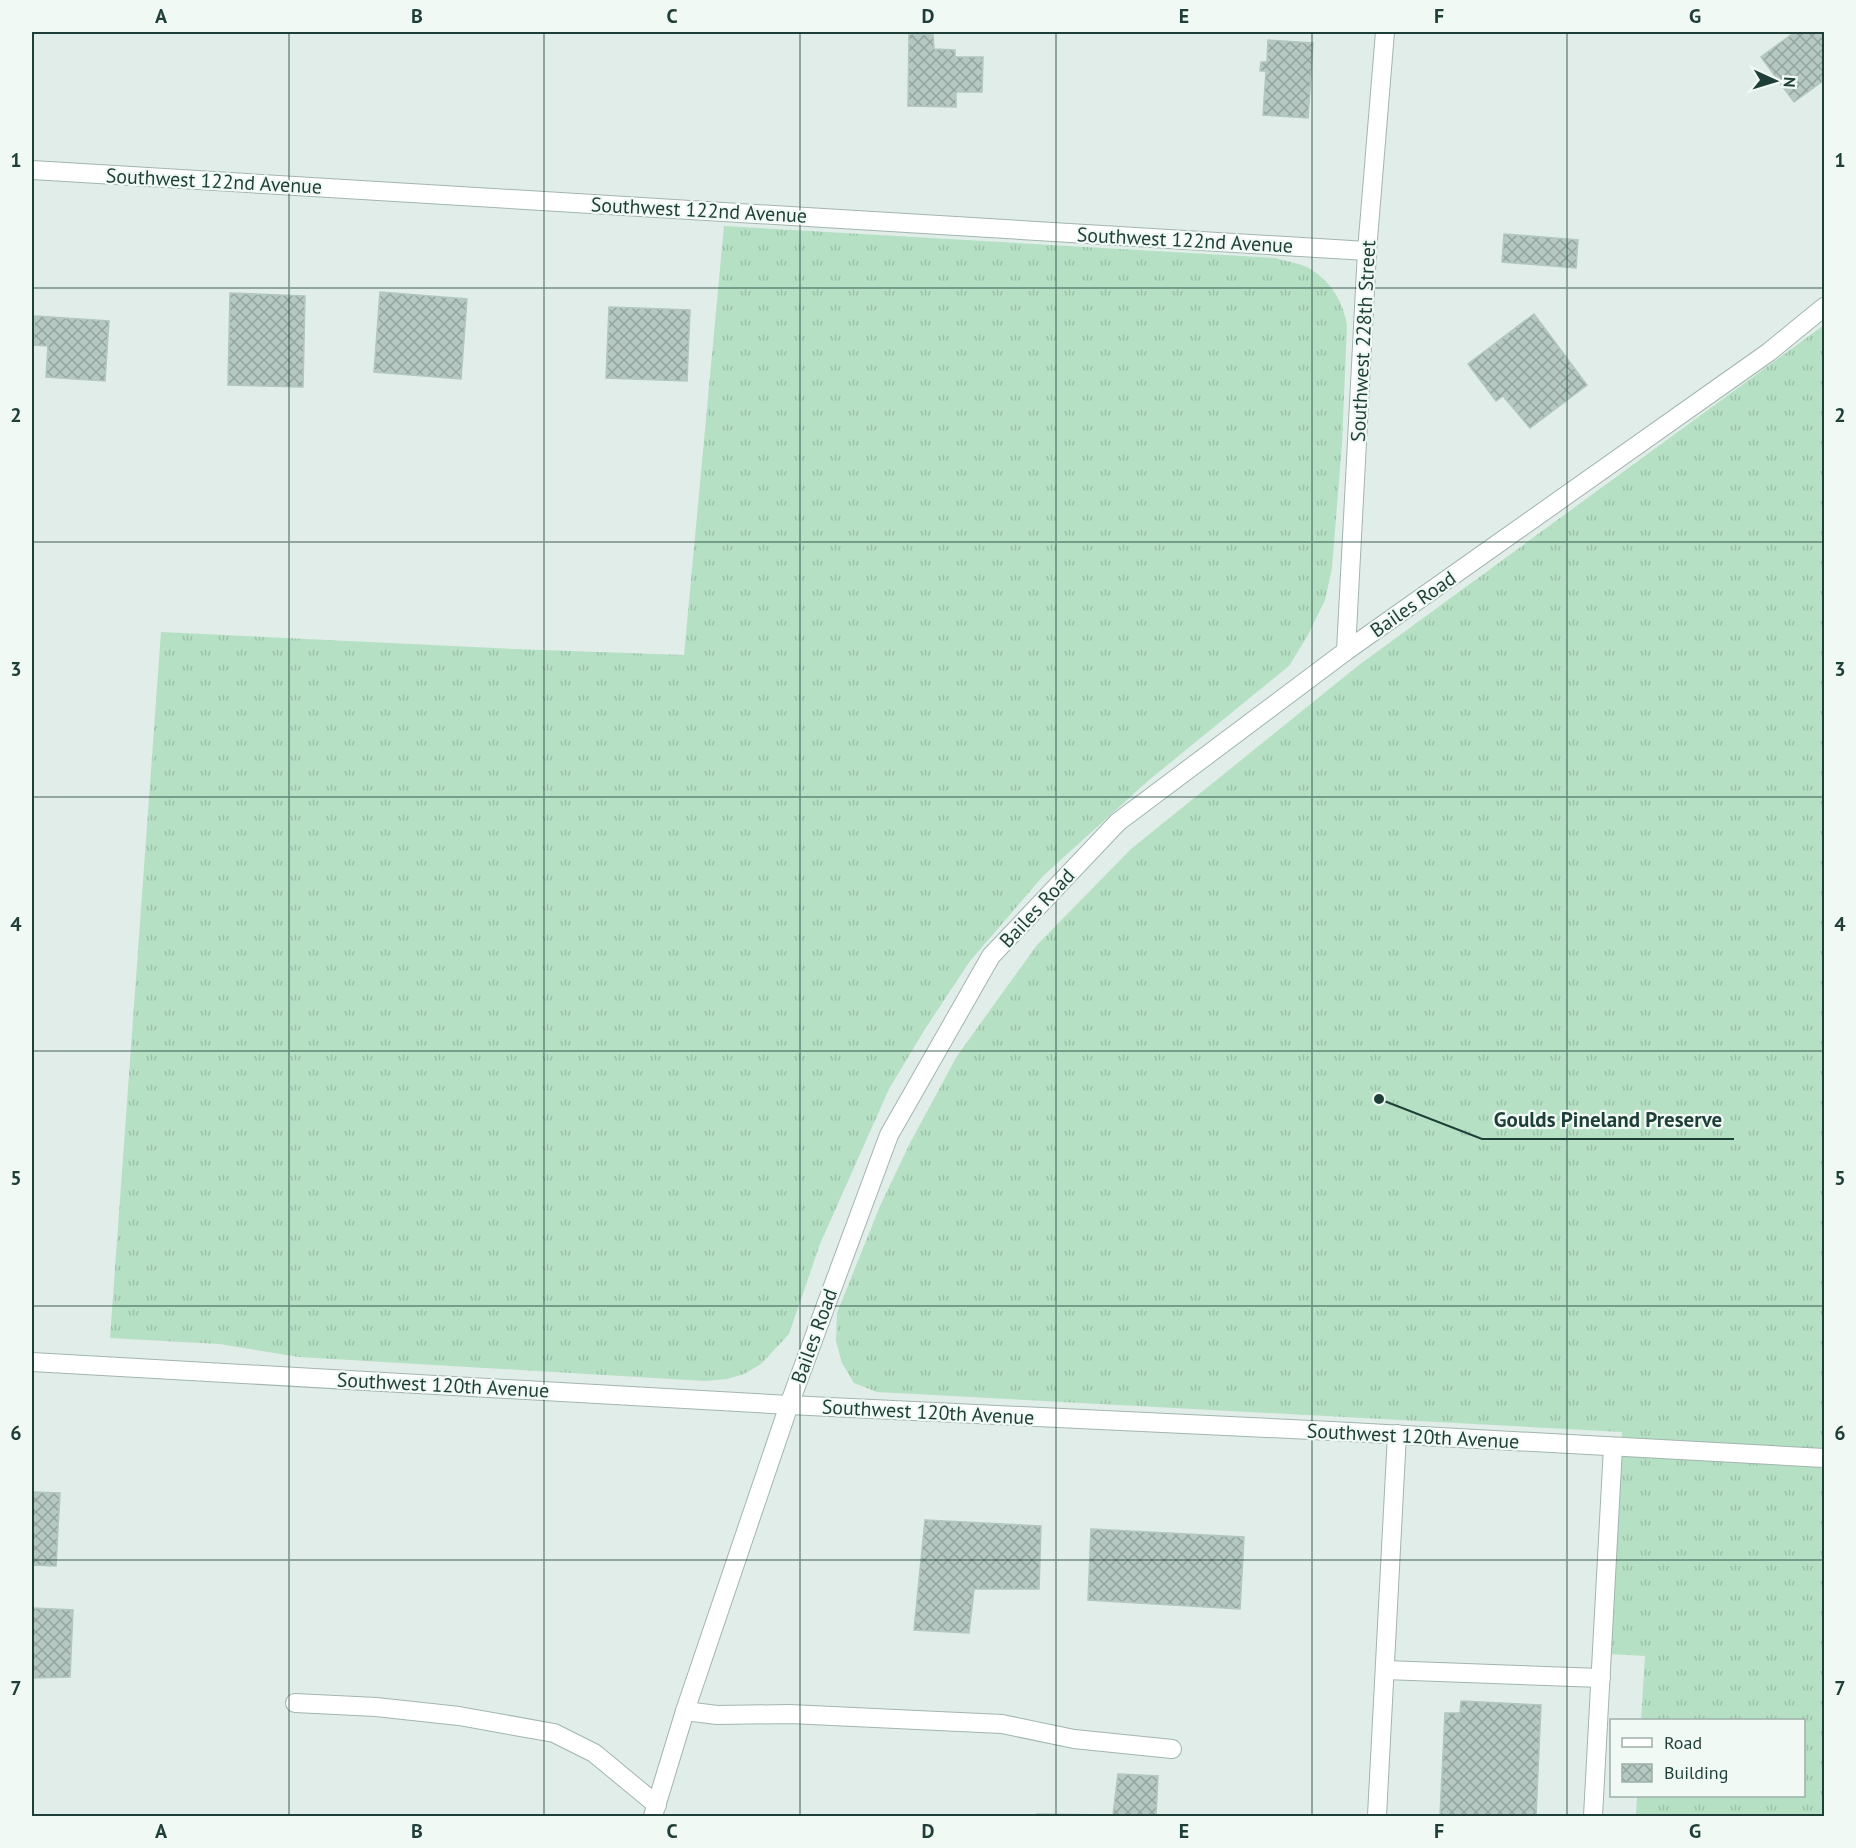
<svg xmlns="http://www.w3.org/2000/svg" width="1856" height="1848" viewBox="0 0 1856 1848" font-family="'PT Sans',sans-serif">
	<defs>
		<pattern id="grass-tufts" width="24" height="20" patternUnits="userSpaceOnUse" patternTransform="scale(1.5)"><rect width="24" height="20" fill="#b6e0c4"/><path d="M3 7l-1-3M5 7V3M7 7l1-3M15 17l-1-3M17 17v-4M19 17l1-3" fill="none" stroke="#9cc1a9"/></pattern>
		<pattern id="building-cross-hatch" width="8" height="8" patternUnits="userSpaceOnUse" patternTransform="scale(1.5)"><rect width="8" height="8" fill="#b5c8c1"/><path d="M0 0l8 8M0 8l8-8" fill="none" stroke="#93a49e"/></pattern>
	</defs>
	<rect width="100%" height="100%" fill="#e0ede8"/>
	<g fill="url(#grass-tufts)">
		<path d="M724,226L1276,258C1287,262 1303,263 1312,270C1332,283 1343,302 1347,325L1342,444L1332,568L1325,600L1308,635L1289,666L1149,780L1044,875L970,961L925,1029L889,1089L820,1244L789,1334L761,1364L744,1374L727,1379L705,1381L671,1379L299,1357L219,1344L110,1338L161,632L514,649L684,655Z"/>
		<polygon points="1824,325 1824,1816 1636,1816 1637,1796 1804,1796 1804,1720 1641,1720 1645,1656 1609,1654 1622,1432 877,1392 854,1383 842,1363 836,1341 837,1313 880,1206 910,1143 957,1056 1037,945 1131,849 1359,665"/>
	</g>
	<g fill="url(#building-cross-hatch)" stroke="#b1c7bf" stroke-width="1.5">
		<polygon points="1795,32 1824,32 1824,80 1794,102 1761,57"/>
		<polygon points="909,34 933,35 934,49 955,50 955,57 983,57 982,92 956,92 956,107 908,106"/>
		<polygon points="1268,40 1313,43 1308,118 1263,115 1266,71 1260,71 1261,62 1267,62"/>
		<polygon points="1504,234 1578,240 1576,268 1502,262"/>
		<polygon points="380,292 467,299 461,379 374,372"/>
		<polygon points="230,293 305,296 303,387 228,385"/>
		<polygon points="609,307 690,310 687,381 606,378"/>
		<polygon points="1534,314 1587,385 1530,428 1503,396 1496,401 1468,364"/>
		<polygon points="35,316 109,321 105,381 46,377 48,346 33,345"/>
		<polygon points="32,1492 60,1493 56,1566 32,1565"/>
		<polygon points="925,1520 1041,1526 1039,1589 974,1589 969,1633 914,1630"/>
		<polygon points="1091,1529 1244,1537 1240,1609 1088,1600"/>
		<polygon points="32,1608 73,1610 70,1677 32,1678"/>
		<polygon points="1461,1701 1541,1705 1536,1816 1440,1816 1445,1713 1460,1713"/>
		<polygon points="1118,1774 1158,1776 1156,1816 1037,1816 1037,1814 1113,1815"/>
	</g>
	<g fill="none" stroke-linecap="round" stroke-linejoin="round">
		<defs>
			<g id="minor">
				<polyline points="32,170 1367,251"/>
				<polyline points="1346,651 1367,251 1385,32"/>
				<polyline points="32,1362 789,1405 1332,1431 1824,1458"/>
				<polyline points="1385,1670 1601,1678"/>
				<polyline points="295,1703 376,1707 459,1716 554,1733 594,1753 657,1805"/>
				<polyline points="685,1711 717,1715 790,1714 1002,1724 1074,1739 1172,1749"/>
				<polyline points="653,1816 685,1711 789,1405 889,1135 991,956 1118,822 1346,651 1769,352 1824,307"/>
				<polyline points="1377,1816 1397,1434"/>
				<polyline points="1593,1816 1613,1447"/>
			</g>
		</defs>
		<use href="#minor" stroke="#a2b5b0" stroke-width="20"/>
		<use href="#minor" stroke="#fff" stroke-width="18"/>
	</g>
	<path fill="none" stroke="#1e3f38" stroke-width="1.5" stroke-opacity="0.55" d="M289,32V1816M544,32V1816M800,32V1816M1056,32V1816M1312,32V1816M1567,32V1816M32,288H1824M32,542H1824M32,797H1824M32,1051H1824M32,1306H1824M32,1560H1824"/>
	<g text-anchor="middle" stroke-width="4.5" stroke-linejoin="round" paint-order="stroke">
		<g font-size="20" fill="#1e3f38" stroke="#f1f9f5">
			<text transform="translate(214 181) rotate(3)" y="7">Southwest 122nd Avenue</text>
			<text transform="translate(699 210) rotate(3)" y="7">Southwest 122nd Avenue</text>
			<text transform="translate(1185 240) rotate(3)" y="7">Southwest 122nd Avenue</text>
			<text transform="translate(1363 341) rotate(-87)" y="7">Southwest 228th Street</text>
			<text transform="translate(1413 604) rotate(-35)" y="7">Bailes Road</text>
			<text transform="translate(1037 908) rotate(-47)" y="7">Bailes Road</text>
			<text transform="translate(814 1336) rotate(-70)" y="7">Bailes Road</text>
			<text transform="translate(443 1385) rotate(3)" y="7">Southwest 120th Avenue</text>
			<text transform="translate(928 1412) rotate(3)" y="7">Southwest 120th Avenue</text>
			<text transform="translate(1413 1436) rotate(3)" y="7">Southwest 120th Avenue</text>
		</g>
	</g>
	<path fill="none" stroke="#1e3f38" stroke-width="2" d="M1379 1099L1482 1139H1734"/>
	<circle fill="#1e3f38" stroke="#f1f9f5" stroke-width="2" cx="1379" cy="1099" r="6"/>
	<g font-size="21" text-anchor="middle" font-weight="bold" fill="#1e3f38" stroke="#f1f9f5" stroke-width="4.5" stroke-linejoin="round" paint-order="stroke">
		<text x="1608" y="1127">Goulds Pineland Preserve</text>
	</g>
	<rect width="1856" height="1848" fill="none" stroke="#f1f9f5" stroke-width="66"/>
	<rect x="1610" y="1719" width="195" height="78" fill="#f1f9f5" stroke="#9dafa9" stroke-width="1.5"/>
	<rect x="1622" y="1738" width="30" height="9" fill="#ffffff" stroke="#9dafa9" stroke-width="1.5"/>
	<text x="1664" y="1749" font-size="18" fill="#1e3f38">Road</text>
	<rect x="1622" y="1764" width="30" height="18" fill="url(#building-cross-hatch)" stroke="#9dafa9" stroke-width="1.5"/>
	<text x="1664" y="1779" font-size="18" fill="#1e3f38">Building</text>
	<g transform="translate(1775 81) rotate(94)" stroke="#f1f9f5" stroke-width="4.5" paint-order="stroke">
	<path d="M0-4.5L10 22L0 15L-10 22Z" fill="#1e3f38"/>
	<text y="-9" font-size="16" font-weight="bold" text-anchor="middle" fill="#1e3f38">N</text>
	</g>
	<rect x="33" y="33" width="1790" height="1782" fill="none" stroke="#1e3f38" stroke-width="2"/>
	<g font-size="20" text-anchor="middle" font-weight="bold" fill="#1e3f38">
		<text x="161" y="23">A</text>
		<text x="417" y="23">B</text>
		<text x="672" y="23">C</text>
		<text x="928" y="23">D</text>
		<text x="1184" y="23">E</text>
		<text x="1439" y="23">F</text>
		<text x="1695" y="23">G</text>
		<text x="16" y="167">1</text>
		<text x="1840" y="167">1</text>
		<text x="16" y="422">2</text>
		<text x="1840" y="422">2</text>
		<text x="16" y="676">3</text>
		<text x="1840" y="676">3</text>
		<text x="16" y="931">4</text>
		<text x="1840" y="931">4</text>
		<text x="16" y="1185">5</text>
		<text x="1840" y="1185">5</text>
		<text x="16" y="1440">6</text>
		<text x="1840" y="1440">6</text>
		<text x="16" y="1695">7</text>
		<text x="1840" y="1695">7</text>
		<text x="161" y="1838">A</text>
		<text x="417" y="1838">B</text>
		<text x="672" y="1838">C</text>
		<text x="928" y="1838">D</text>
		<text x="1184" y="1838">E</text>
		<text x="1439" y="1838">F</text>
		<text x="1695" y="1838">G</text>
	</g>
</svg>
